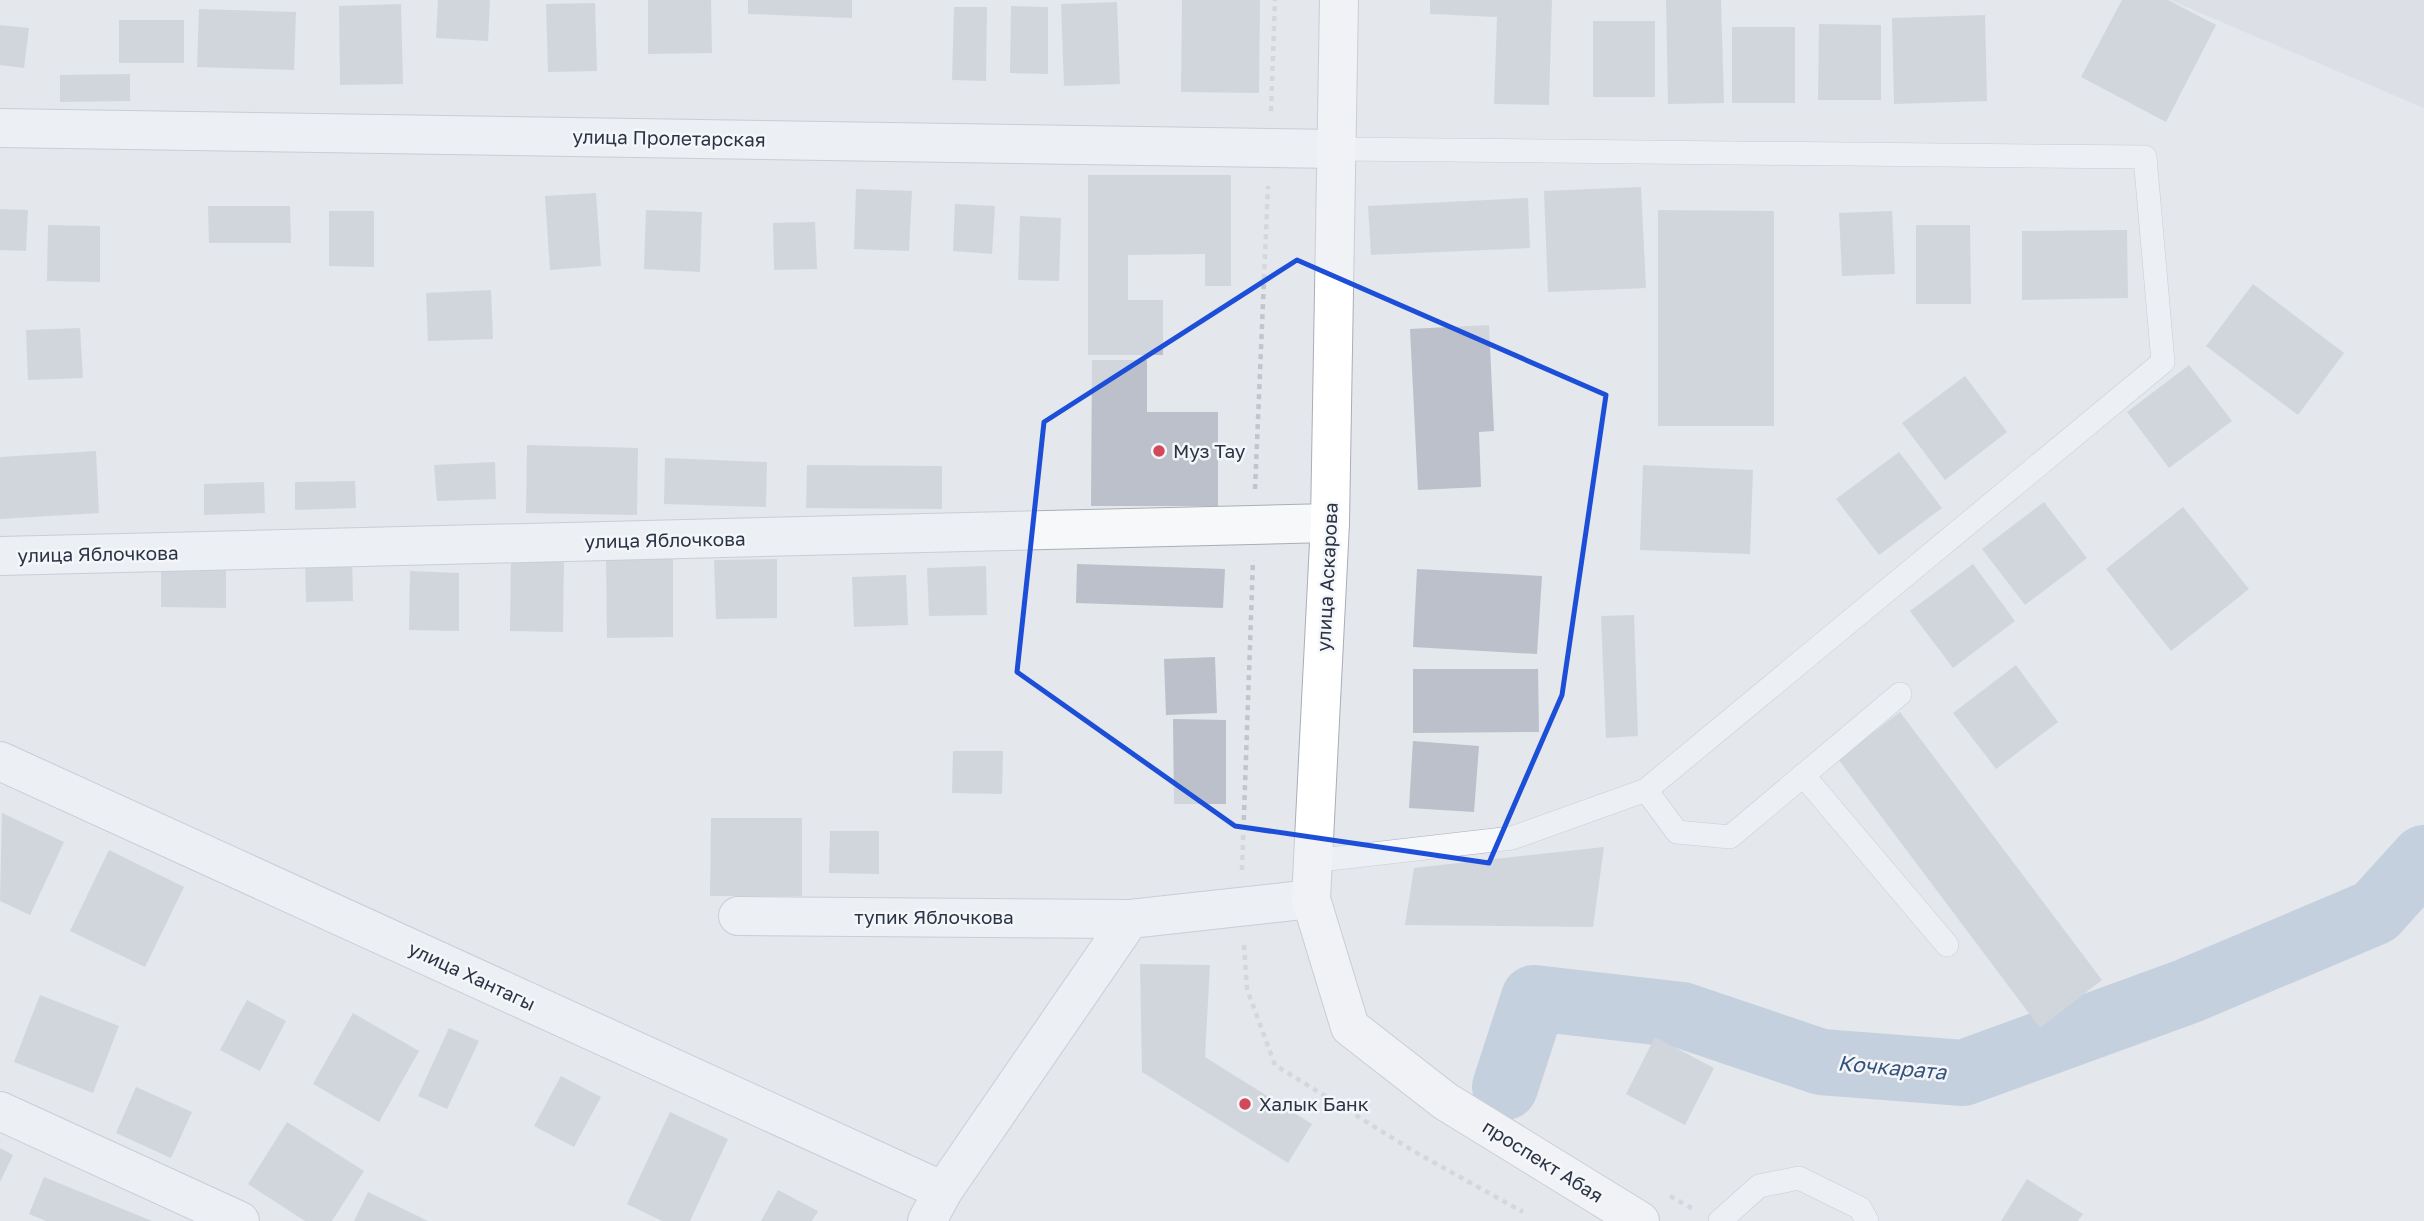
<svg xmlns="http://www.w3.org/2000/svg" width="2424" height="1221" viewBox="0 0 2424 1221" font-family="'Golos Text',sans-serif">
	<rect width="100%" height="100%" fill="#e4e7ec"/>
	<polygon fill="#d2d6de" points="2170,0 2424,0 2424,108"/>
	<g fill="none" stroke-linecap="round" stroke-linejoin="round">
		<polyline stroke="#9fb4cc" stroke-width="66" points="1505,1087 1534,998 1682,1015 1821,1062 1963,1073 2188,991 2375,912 2424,858"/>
	</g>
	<g fill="#bbc0ca">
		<polygon points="438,0 490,0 488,41 436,38"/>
		<polygon points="648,0 711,0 712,53 648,54"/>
		<polygon points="748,0 852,0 852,18 748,14"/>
		<polygon points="1182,0 1260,0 1259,93 1181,92"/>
		<polygon points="1430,0 1552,0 1549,105 1494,104 1497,17 1430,14"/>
		<polygon points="1666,0 1721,0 1724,103 1668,104"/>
		<polygon points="2122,0 2168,0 2216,25 2166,122 2081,77"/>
		<polygon points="1117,2 1120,84 1064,86 1061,4"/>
		<polygon points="595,3 597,71 548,72 546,4"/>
		<polygon points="401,4 403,84 340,85 339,6"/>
		<polygon points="1011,6 1048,7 1048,74 1010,73"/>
		<polygon points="954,7 987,7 986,81 952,80"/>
		<polygon points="199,9 296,12 294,70 197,67"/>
		<polygon points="1985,15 1987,101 1894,104 1892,18"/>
		<rect x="119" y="20" width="65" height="43"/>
		<rect x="1593" y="21" width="62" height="76"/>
		<polygon points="1819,24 1881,25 1881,100 1818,100"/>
		<polygon points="0,25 29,28 24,68 0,65"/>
		<rect x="1732" y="27" width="63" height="76"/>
		<polygon points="130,74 130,101 60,102 60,75"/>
		<polygon points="1088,175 1231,175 1231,286 1205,286 1205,254 1128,255 1128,300 1163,300 1163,355 1088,355"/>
		<polygon points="1641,187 1646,288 1548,292 1544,191"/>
		<polygon points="856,189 912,191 909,251 854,249"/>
		<polygon points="596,193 601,266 550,270 545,196"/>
		<polygon points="1528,198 1530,248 1371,255 1368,206"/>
		<polygon points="955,204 995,206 992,254 953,251"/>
		<polygon points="208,206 290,206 291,243 209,243"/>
		<polygon points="0,209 28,210 26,251 0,250"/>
		<polygon points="646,210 702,212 700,272 644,269"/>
		<polygon points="1658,210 1774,211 1774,426 1658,426"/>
		<polygon points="329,211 374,211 374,267 329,266"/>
		<polygon points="1892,211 1895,274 1842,276 1839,213"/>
		<polygon points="1020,216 1061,218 1059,281 1018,280"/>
		<polygon points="815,222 817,269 774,270 773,223"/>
		<polygon points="48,225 100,226 100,282 47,281"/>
		<polygon points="1916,225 1970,225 1971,304 1916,304"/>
		<polygon points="2127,230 2128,298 2022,300 2022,231"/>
		<polygon points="2253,284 2344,353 2298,415 2206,346"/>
		<polygon points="491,290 493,339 428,341 426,293"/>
		<polygon points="1489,325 1494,431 1479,432 1481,487 1418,490 1410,329"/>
		<polygon points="80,328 83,378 28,380 26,330"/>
		<polygon points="1092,360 1147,360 1147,412 1218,412 1218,506 1091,506"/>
		<polygon points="2189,365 2232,421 2169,468 2127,412"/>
		<polygon points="1965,376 2007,432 1945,480 1902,423"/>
		<polygon points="527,445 638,448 637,515 526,513"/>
		<polygon points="96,451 99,513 0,519 0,457"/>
		<polygon points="1899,452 1942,508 1879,555 1836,499"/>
		<polygon points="665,458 767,462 766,507 664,504"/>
		<polygon points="495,462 496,499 437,501 434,465"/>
		<polygon points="807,465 942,466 942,509 806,508"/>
		<polygon points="1643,465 1753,470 1750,554 1640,550"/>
		<polygon points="355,481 356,508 295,510 295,482"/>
		<polygon points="264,482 265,513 204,515 204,484"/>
		<polygon points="2044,502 2087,558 2025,605 1982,549"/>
		<polygon points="2183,507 2249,589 2171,651 2106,569"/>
		<polygon points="511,554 564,555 563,632 510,631"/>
		<polygon points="606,558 673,558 673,637 607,638"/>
		<polygon points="352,559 353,601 306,602 305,561"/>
		<polygon points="777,559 777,618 716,619 714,560"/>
		<polygon points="1077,564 1225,569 1223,608 1076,603"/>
		<polygon points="1973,564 2015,621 1953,668 1910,611"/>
		<polygon points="986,566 987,615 929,616 927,568"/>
		<polygon points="161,567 226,567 226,608 161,607"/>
		<polygon points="1417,569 1542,576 1537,654 1413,647"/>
		<polygon points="410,571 459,573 459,631 409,630"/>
		<polygon points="906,575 908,625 854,627 852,577"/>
		<polygon points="1634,615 1638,736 1606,738 1601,616"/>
		<polygon points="1215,657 1217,713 1166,715 1164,659"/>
		<polygon points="2016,665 2058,722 1996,769 1953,713"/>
		<polygon points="1413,669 1538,669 1539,732 1413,733"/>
		<polygon points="1900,712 2102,980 2040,1028 1838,759"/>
		<polygon points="1173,719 1226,720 1226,804 1174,804"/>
		<polygon points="1413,741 1479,746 1474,812 1409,808"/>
		<polygon points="953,751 1003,751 1002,794 952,793"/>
		<polygon points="2,813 64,842 30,915 0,901"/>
		<polygon points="711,818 802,818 802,896 710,896"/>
		<polygon points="830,831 879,831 879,874 829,873"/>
		<polygon points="1604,847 1593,927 1405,925 1414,868"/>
		<polygon points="109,850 184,887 145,967 70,931"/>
		<polygon points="1140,964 1210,965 1205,1057 1312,1124 1288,1163 1142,1072"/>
		<polygon points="40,995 119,1026 93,1093 14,1062"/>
		<polygon points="247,1000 286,1021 260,1071 220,1050"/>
		<polygon points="353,1013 419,1051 379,1122 313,1084"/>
		<polygon points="449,1028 479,1041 447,1109 418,1096"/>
		<polygon points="1655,1037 1714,1068 1685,1125 1626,1094"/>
		<polygon points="561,1076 601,1097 574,1147 534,1126"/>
		<polygon points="136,1087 192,1112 171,1158 116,1133"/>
		<polygon points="670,1112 728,1139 690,1221 662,1221 627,1204"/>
		<polygon points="287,1122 364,1171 332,1221 305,1221 248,1184"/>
		<polygon points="0,1148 13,1155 0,1182"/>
		<polygon points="44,1177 152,1221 46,1221 29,1214"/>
		<polygon points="2027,1179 2083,1214 2078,1221 2001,1221"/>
		<polygon points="778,1190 818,1211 812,1221 761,1221"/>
		<polygon points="368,1192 428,1221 354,1221"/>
	</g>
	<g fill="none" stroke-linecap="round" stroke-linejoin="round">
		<defs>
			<g id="service">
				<polyline points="1803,775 1947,945"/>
				<polyline points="1646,790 1677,832 1730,837 1900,694"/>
				<polyline points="1312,861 1512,838 1646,790 2163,362 2145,157 1337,149"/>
				<polyline points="1720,1221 1759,1186 1799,1178 1860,1208 1867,1221"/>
			</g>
			<g id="minor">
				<polyline points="0,128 1337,149"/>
				<polyline points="0,556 1330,523"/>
				<polyline points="0,761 943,1191"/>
				<polyline points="738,916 1130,919"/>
				<polyline points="0,1111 240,1221"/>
				<polyline points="927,1221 943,1191 1130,919 1311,899"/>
			</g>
			<polyline id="secondary" points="1339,0 1330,523 1311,899 1350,1027 1445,1101 1640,1221"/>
		</defs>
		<use href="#service" stroke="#a9aeb7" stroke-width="24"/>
		<use href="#minor" stroke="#a9aeb7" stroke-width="40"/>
		<use href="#secondary" stroke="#a9aeb7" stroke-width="40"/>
		<g stroke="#c2c5cb" stroke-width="4.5" stroke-dasharray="5 5" stroke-linecap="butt">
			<polyline points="1271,111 1275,0"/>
			<polyline points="1255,489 1268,186"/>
			<polyline points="1242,870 1253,560"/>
			<polyline points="1244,945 1247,989 1275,1065 1415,1152 1523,1212"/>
			<polyline points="1670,1196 1693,1209"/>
		</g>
		<use href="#service" stroke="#f7f8fa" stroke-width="23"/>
		<use href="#minor" stroke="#f7f8fa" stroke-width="38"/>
		<use href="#secondary" stroke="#fff" stroke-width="38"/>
	</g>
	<path d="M0 0H2424V1221H0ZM1297,260L1606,395L1562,695L1489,863L1235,826L1017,672L1044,422Z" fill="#e4e7ec" fill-opacity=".55" fill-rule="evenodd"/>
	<path fill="none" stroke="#1d4ed8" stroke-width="5" stroke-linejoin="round" d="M1297,260L1606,395L1562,695L1489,863L1235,826L1017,672L1044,422Z"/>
	<g fill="#d1495b" stroke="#f4f6f9" stroke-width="2.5">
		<circle cx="1159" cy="451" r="7"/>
		<circle cx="1245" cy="1104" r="7"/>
	</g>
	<g text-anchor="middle" stroke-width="5" stroke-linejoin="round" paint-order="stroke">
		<g font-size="19" fill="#2b3445" stroke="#f4f6f9">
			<text transform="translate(669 138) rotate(1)" y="7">улица Пролетарская</text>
			<text transform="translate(665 540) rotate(-1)" y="7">улица Яблочкова</text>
			<text transform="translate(98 554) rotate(-1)" y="7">улица Яблочкова</text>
			<text transform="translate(1327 577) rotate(-87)" y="7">улица Аскарова</text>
			<text x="934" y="924">тупик Яблочкова</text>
			<text transform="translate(472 976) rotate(25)" y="7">улица Хантагы</text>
			<text transform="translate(1543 1161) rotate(32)" y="7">проспект Абая</text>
		</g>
		<g font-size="19" fill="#2b3445" stroke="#f4f6f9" text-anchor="start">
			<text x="1173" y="458">Муз Тау</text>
			<text x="1259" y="1111">Халык Банк</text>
		</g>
		<g font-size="21" font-style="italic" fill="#34527a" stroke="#f4f6f9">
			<text transform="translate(1892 1068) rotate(5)" y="7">Кочкарата</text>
		</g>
	</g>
</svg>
